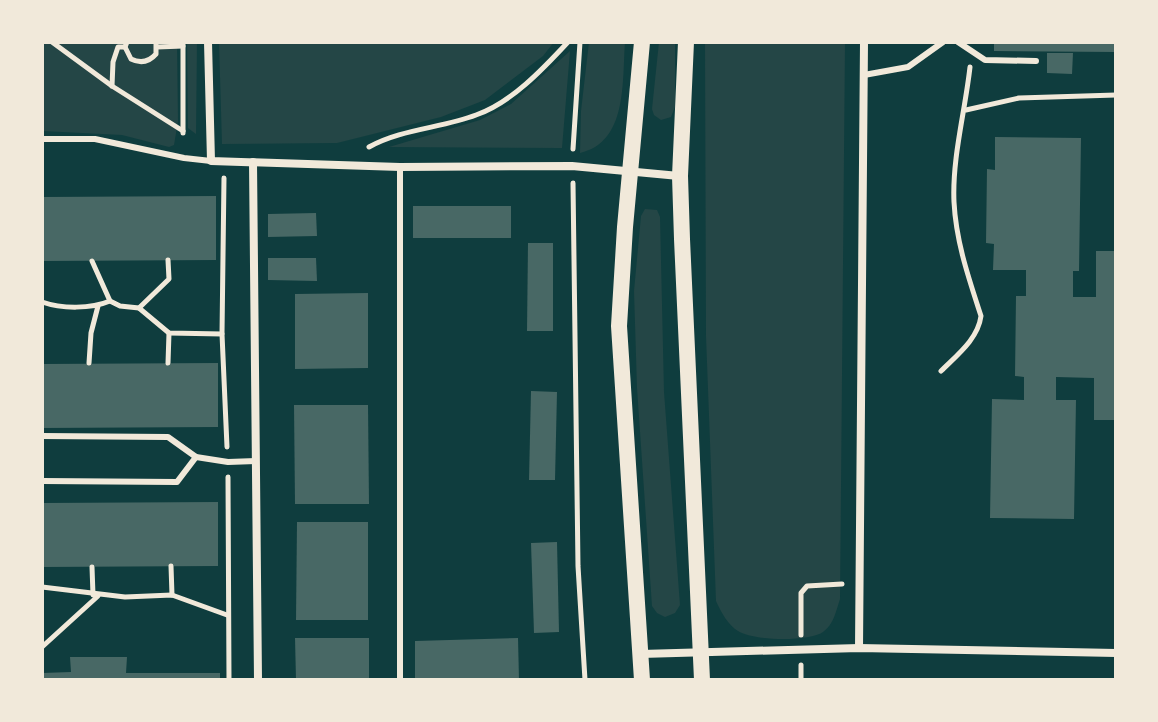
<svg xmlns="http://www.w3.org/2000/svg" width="1158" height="722" viewBox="0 0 1158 722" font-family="Barlow,sans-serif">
	<rect width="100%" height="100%" fill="#0f3d3e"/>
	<g fill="#244646">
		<polygon points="42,42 177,42 178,121 174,145 169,147 122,135 42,131"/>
		<polygon points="187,42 197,42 196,134 188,128"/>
		<polygon points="219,42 554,42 543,56 485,100 441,117 337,143 222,144"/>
		<path d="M589,42H625C622,81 628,142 580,153L581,111Z"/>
		<polygon points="659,42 675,42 675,107 671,117 661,120 654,115 652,109"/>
		<path d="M705,42H845L840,599C836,611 834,624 823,632C809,642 753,641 738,631C728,625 721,612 716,601L706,336Z"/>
		<polygon points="570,51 562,148 389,147 480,120 511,104"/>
		<polygon points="645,209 657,210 660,217 664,392 680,605 675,613 665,617 657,613 652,606 637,388 634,291 641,216"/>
	</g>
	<g fill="#486865">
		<polygon points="994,42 1116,42 1116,52 994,51"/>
		<polygon points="1047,53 1073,53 1072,74 1047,73"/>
		<polygon points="995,137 1081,138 1079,271 1073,271 1073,297 1096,297 1096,251 1116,251 1116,420 1094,420 1094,378 1056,377 1056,400 1076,400 1074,519 990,518 992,399 1024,400 1024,377 1015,376 1016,296 1026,296 1026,270 993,270 994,244 986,243 987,169 995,170"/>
		<polygon points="216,196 216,260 42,261 42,197"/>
		<rect x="413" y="206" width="98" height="32"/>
		<polygon points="316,213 317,236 268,237 268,214"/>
		<polygon points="528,243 553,243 553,331 527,331"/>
		<polygon points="268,258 316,258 317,281 268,280"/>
		<polygon points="368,293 368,368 295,369 295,294"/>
		<polygon points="218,363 218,427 42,428 42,364"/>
		<polygon points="531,391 557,392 555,480 529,480"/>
		<polygon points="294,405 368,405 369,504 295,504"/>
		<polygon points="218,502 218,566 42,567 42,503"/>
		<polygon points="297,522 368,522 368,620 296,620"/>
		<polygon points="557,542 559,632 534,633 531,543"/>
		<polygon points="295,638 369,638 369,680 296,680"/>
		<polygon points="518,638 519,680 415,680 415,641"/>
		<polygon points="70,657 127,657 126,673 220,673 220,680 42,680 42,673 71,672"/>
	</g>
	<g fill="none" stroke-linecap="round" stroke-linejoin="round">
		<g stroke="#f1e9da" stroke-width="5">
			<polyline points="52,42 112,86 183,131"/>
			<path d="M127,42L125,47L131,59C141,64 149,62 156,54V42"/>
			<polyline points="183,42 183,133"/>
			<polyline points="157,47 183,46"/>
			<polyline points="112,86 113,62 118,47 125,47"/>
			<polyline points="966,110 1019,98 1116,95"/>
			<path d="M369,147C401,129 442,128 476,115C511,103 543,69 568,42"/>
			<polyline points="573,149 580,42"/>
			<polyline points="224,178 222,334 227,447"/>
			<polyline points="573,183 578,566 585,680"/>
			<polyline points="92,261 110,301"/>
			<path d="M42,302C62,309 91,309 110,301L120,306L139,308L169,333L222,334"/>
			<polyline points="139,308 169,279 168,260"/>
			<polyline points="89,363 91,333 98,306"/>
			<polyline points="168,363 169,333"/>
			<path d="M941,371C957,355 978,339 981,316C969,279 956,242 954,202C952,158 965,112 970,67"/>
			<polyline points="228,477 229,680"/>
			<polyline points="171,566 172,595"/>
			<polyline points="92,567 93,595"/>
			<polyline points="42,587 125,597 172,595 227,615"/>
			<polyline points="801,635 801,593 807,586 842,584"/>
			<polyline points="42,647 98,596"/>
			<polyline points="801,680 801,665"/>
		</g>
		<g stroke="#f1e9da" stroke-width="6">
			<polyline points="958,42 985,60 1036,61"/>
			<polyline points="864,75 908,67 943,42"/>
			<polyline points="42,139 95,139 184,158 211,161"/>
			<polyline points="400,167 400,680"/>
			<polyline points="42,436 168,437 196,457 228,462 256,461"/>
			<polyline points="42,481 177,482 196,457"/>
		</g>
		<g stroke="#f1e9da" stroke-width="8">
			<polyline points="208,42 211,161 400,167 572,166 679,176"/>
			<polyline points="253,162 258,680"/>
			<polyline points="859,648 864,42"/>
			<polyline points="641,654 859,648 1116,653"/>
		</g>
		<g stroke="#f1e9da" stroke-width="16">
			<polyline points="642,42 625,227 619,326 642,680"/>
			<polyline points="686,42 680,176 682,239 702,680"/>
		</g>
	</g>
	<rect width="1158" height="722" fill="none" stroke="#f1e9da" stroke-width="88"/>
</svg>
